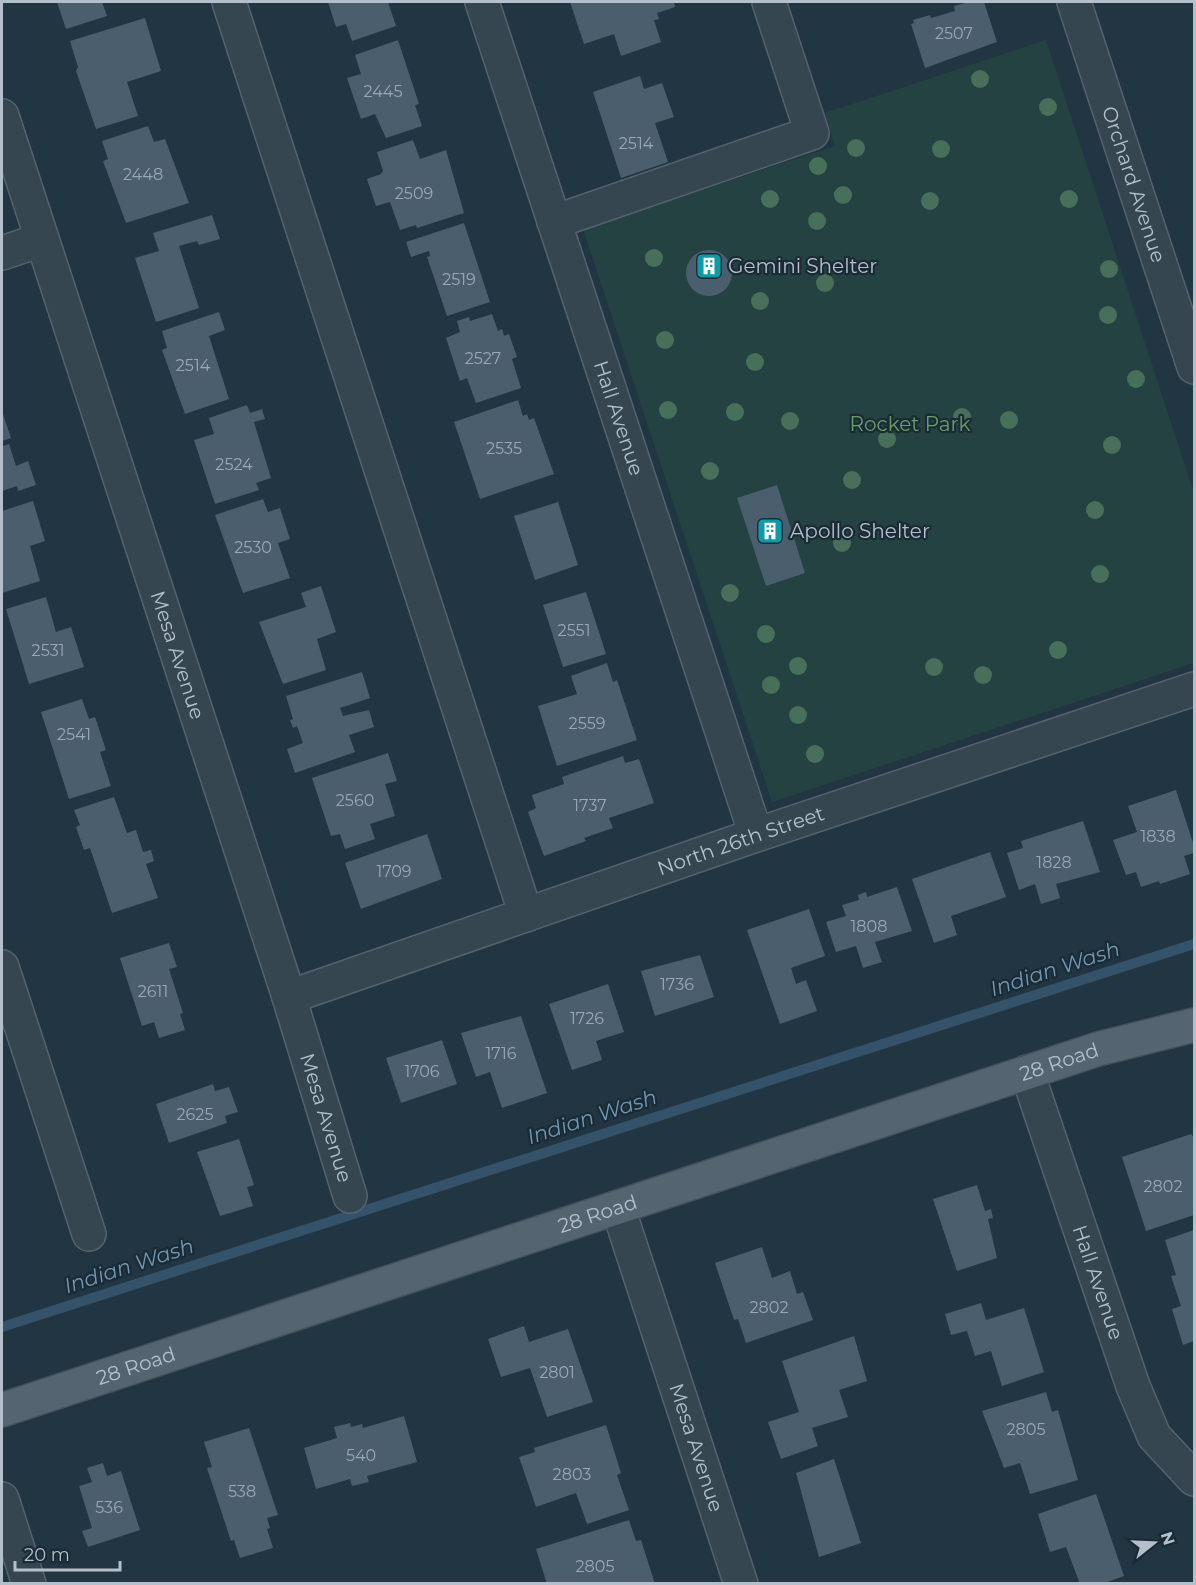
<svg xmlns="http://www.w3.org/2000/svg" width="1196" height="1585" viewBox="0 0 1196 1585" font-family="Montserrat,sans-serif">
	<rect width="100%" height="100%" fill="#223542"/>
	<polygon fill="#244241" points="1046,40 1194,493 1194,663 772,802 583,229 835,146 825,113"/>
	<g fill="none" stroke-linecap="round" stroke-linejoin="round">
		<polyline stroke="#34536a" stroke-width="10" points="2,1327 1194,944"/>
	</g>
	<g fill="#4a5e6d">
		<polygon points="57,2 102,2 107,16 66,29"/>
		<polygon points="328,2 388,2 396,26 352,41 346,24 336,27"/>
		<polygon points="570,2 674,2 675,7 657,13 659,19 654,20 661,42 621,56 614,34 584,44"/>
		<polygon points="969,2 984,2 997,42 925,68 911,24 914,23 913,20 930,15 931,18 955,11 954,6"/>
		<polygon points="145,18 161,71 127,82 138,116 96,129 76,71 78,67 70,41"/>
		<polygon points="398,40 419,104 415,105 422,126 386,138 375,114 361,119 347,78 361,74 355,55"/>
		<polygon points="640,76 644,89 662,83 674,117 655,123 668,162 621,178 593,92"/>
		<polygon points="148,126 154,142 165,139 189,203 126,223 103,161 108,159 102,141"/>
		<polygon points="413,140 420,159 446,150 464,213 417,228 416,225 400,230 390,202 376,206 367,179 381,174 383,171 377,152"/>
		<polygon points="212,215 220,239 199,245 197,241 179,246 199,308 156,322 135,258 159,251 153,233"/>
		<polygon points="464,223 490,302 447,316 427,257 430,256 429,251 411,257 406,242"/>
		<circle cx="709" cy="273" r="23"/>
		<polygon points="219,312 225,330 209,336 229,399 185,414 162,350 167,348 162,331"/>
		<polygon points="492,314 498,331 502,329 504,336 509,334 517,357 512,359 521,388 476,403 467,378 460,381 446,338 460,332 457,321 469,317 470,321"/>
		<polygon points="518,400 523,416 527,414 529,420 534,418 554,474 480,499 454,422"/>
		<polygon points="247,405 250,413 262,409 265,419 254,422 271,478 256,483 259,490 215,504 194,440 214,434 209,418"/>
		<polygon points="2,411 11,438 2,441"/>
		<polygon points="2,442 3,446 9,444 16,466 28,461 36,485 18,491 17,486 2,491"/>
		<polygon points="777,485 805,573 766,586 737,498"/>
		<polygon points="263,499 268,512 280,508 290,539 278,543 290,578 243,593 215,515"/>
		<polygon points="33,501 45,541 30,546 40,581 2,593 2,511"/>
		<polygon points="558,502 578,565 535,580 514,516"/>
		<polygon points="321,586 336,632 317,639 326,670 283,684 259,622 306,607 301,593"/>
		<polygon points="586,592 606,654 563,667 543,605"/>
		<polygon points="46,597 56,632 71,627 84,667 29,684 6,609"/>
		<polygon points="607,663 613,682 617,680 637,740 557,766 538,706 577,694 571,676"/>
		<polygon points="362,672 370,698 340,708 343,716 369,710 374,727 349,735 355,752 295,773 287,749 303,743 297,726 293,728 290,720 293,719 286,696"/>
		<polygon points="82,699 89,719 95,717 106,750 100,752 111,786 69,799 41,712"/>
		<polygon points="388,753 397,781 385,784 395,816 370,824 375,839 345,849 340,834 331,836 312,778"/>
		<polygon points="623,756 625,763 639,759 654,803 609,818 613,828 584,838 586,841 544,856 528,812 536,808 532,795 564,784 562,777"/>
		<polygon points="1176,790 1194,846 1194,853 1184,856 1190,874 1160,884 1159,881 1141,887 1136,872 1126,875 1113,840 1137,832 1128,806"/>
		<polygon points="114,797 127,833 136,830 143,852 151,850 154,861 146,864 158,898 112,913 90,848 84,850 76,827 80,825 74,810"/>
		<polygon points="1083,821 1100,872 1056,884 1060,898 1041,904 1035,884 1019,890 1007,853 1023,848 1021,841"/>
		<polygon points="427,834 442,879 361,909 345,863"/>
		<polygon points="990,852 1006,897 951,916 957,935 934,943 912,879"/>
		<polygon points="897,887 912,931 875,942 882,962 863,968 856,946 836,952 826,922 846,916 842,905 859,900 858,895 866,892 867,897"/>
		<polygon points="809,909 825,956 791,968 796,984 806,980 817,1011 780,1024 747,930"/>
		<polygon points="169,943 177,967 169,969 183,1013 180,1014 185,1030 159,1038 154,1022 142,1026 120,958"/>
		<polygon points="700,955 714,997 655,1016 641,971"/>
		<polygon points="608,984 624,1032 596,1041 602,1060 572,1070 549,1004"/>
		<polygon points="521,1016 547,1093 502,1108 490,1072 476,1077 461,1033"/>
		<polygon points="442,1040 457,1084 401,1103 386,1058"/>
		<polygon points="213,1084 215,1091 229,1087 238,1112 225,1116 227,1123 169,1143 156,1104"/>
		<polygon points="1191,1134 1194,1138 1194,1215 1146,1231 1122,1157"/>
		<polygon points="239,1139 254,1185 247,1187 253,1206 220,1216 197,1152"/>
		<polygon points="977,1185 985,1211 991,1209 993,1218 988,1219 997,1258 957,1271 933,1199"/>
		<polygon points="1194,1230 1194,1341 1183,1345 1172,1309 1181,1306 1171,1276 1176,1275 1165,1240"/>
		<polygon points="762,1247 772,1278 790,1271 797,1294 803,1292 813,1320 746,1343 738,1319 734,1320 715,1263"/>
		<polygon points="981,1303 986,1320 1024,1308 1044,1372 1002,1386 991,1351 975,1356 967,1331 951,1335 945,1314"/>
		<polygon points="524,1326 529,1342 568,1329 593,1402 547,1417 530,1368 501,1377 488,1339"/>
		<polygon points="854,1336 867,1381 839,1390 848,1417 812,1428 818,1446 781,1459 768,1422 799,1412 782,1361"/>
		<polygon points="1046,1392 1052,1412 1058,1410 1078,1480 1030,1494 1020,1463 1004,1468 982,1411"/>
		<polygon points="404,1416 417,1462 367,1476 369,1482 352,1486 350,1479 316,1489 304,1448 337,1438 334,1427 350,1423 351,1427 362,1424 363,1428"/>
		<polygon points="606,1425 621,1473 617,1475 629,1510 587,1524 576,1493 536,1507 519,1457 535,1452 534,1448"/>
		<polygon points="249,1428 278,1515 267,1518 270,1528 267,1529 273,1548 240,1558 234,1540 231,1541 207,1468 212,1467 204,1442"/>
		<polygon points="834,1459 861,1543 819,1557 796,1473"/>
		<polygon points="103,1463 107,1476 121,1471 140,1530 88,1547 82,1531 92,1528 79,1486 92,1482 87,1468"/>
		<polygon points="1096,1494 1124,1576 1102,1584 1080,1584 1066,1547 1050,1552 1038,1514"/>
		<polygon points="629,1520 636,1541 641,1540 655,1584 547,1584 536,1549"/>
	</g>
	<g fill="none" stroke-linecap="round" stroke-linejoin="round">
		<defs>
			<g id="minor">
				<polyline points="229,2 526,915"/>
				<path id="s1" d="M482,2L756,835"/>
				<path id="s2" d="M1074,2L1194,367"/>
				<path id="s3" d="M2,116L289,997L350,1196"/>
				<polyline points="554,222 812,133 769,2"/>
				<polyline points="2,253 41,240"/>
				<polyline points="2,967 89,1234"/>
				<path id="s4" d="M289,997L756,835L1194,689"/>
				<path id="s5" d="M1027,1072L1133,1386L1154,1436L1194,1479"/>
				<path id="s6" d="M618,1208L741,1584"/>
				<polyline points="2,1499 29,1584"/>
			</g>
			<g id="major">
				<path id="s7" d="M2,1410L1098,1049L1194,1025"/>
			</g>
		</defs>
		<use href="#minor" stroke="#54636f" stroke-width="36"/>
		<use href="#major" stroke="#43525d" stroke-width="36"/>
		<use href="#minor" stroke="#364651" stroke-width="33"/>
		<use href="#major" stroke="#546571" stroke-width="33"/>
	</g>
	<g fill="#486f59">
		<circle cx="980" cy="79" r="9"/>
		<circle cx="1048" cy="107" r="9"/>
		<circle cx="856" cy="148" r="9"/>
		<circle cx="941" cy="149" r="9"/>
		<circle cx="818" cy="166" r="9"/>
		<circle cx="843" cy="195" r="9"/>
		<circle cx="770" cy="199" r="9"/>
		<circle cx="1069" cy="199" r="9"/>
		<circle cx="930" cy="201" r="9"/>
		<circle cx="817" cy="221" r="9"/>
		<circle cx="654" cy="258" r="9"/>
		<circle cx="1109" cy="269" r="9"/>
		<circle cx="825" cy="283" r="9"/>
		<circle cx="760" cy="301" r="9"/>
		<circle cx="1108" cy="315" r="9"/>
		<circle cx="665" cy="340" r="9"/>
		<circle cx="755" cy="362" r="9"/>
		<circle cx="1136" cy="379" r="9"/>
		<circle cx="668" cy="410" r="9"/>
		<circle cx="735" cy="412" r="9"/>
		<circle cx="962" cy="417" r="9"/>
		<circle cx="1009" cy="420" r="9"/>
		<circle cx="790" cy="421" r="9"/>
		<circle cx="887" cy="439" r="9"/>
		<circle cx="1112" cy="445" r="9"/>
		<circle cx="710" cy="471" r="9"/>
		<circle cx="852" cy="480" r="9"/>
		<circle cx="1095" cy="510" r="9"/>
		<circle cx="842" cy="543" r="9"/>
		<circle cx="1100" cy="574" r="9"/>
		<circle cx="730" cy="593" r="9"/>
		<circle cx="766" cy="634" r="9"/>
		<circle cx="1058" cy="650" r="9"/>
		<circle cx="798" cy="666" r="9"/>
		<circle cx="934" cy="667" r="9"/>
		<circle cx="983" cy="675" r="9"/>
		<circle cx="771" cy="685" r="9"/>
		<circle cx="798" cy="715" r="9"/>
		<circle cx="815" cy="754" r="9"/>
	</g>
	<defs>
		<symbol id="building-square" viewBox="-11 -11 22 22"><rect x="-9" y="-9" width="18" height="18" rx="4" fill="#0f9aa8" stroke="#1b2b36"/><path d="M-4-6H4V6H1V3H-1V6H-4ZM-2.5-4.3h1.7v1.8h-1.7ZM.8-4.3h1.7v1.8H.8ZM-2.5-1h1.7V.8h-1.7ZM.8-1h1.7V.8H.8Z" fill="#fff"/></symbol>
	</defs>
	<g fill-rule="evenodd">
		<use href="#building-square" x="694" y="251" width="30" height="30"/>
		<use href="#building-square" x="755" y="516" width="30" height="30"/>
	</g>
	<g text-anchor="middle" stroke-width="4.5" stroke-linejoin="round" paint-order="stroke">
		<g font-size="16" fill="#99a8b4">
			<text x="954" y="39">2507</text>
			<text x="383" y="97">2445</text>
			<text x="636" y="149">2514</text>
			<text x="143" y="180">2448</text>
			<text x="414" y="199">2509</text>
			<text x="459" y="285">2519</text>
			<text x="483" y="364">2527</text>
			<text x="193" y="371">2514</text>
			<text x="504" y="454">2535</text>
			<text x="234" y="470">2524</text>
			<text x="253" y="553">2530</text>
			<text x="574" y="636">2551</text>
			<text x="48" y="656">2531</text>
			<text x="587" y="729">2559</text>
			<text x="74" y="740">2541</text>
			<text x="355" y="806">2560</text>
			<text x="590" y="811">1737</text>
			<text x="1158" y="842">1838</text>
			<text x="1054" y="868">1828</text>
			<text x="394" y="877">1709</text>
			<text x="869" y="932">1808</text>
			<text x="677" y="990">1736</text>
			<text x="153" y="997">2611</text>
			<text x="587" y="1024">1726</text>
			<text x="501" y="1059">1716</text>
			<text x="422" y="1077">1706</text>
			<text x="195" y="1120">2625</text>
			<text x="1163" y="1192">2802</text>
			<text x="769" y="1313">2802</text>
			<text x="557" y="1378">2801</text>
			<text x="1026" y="1435">2805</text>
			<text x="361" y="1461">540</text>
			<text x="572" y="1480">2803</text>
			<text x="242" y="1497">538</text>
			<text x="109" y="1513">536</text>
			<text x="595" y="1572">2805</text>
		</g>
		<g font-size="20" fill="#b3c0cc" stroke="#1b2b36">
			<text dy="7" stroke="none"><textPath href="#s2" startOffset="192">Orchard Avenue</textPath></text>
			<text dy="7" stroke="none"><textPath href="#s1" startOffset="438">Hall Avenue</textPath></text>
			<text dy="7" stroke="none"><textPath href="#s3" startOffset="567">Mesa Avenue</textPath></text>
			<text dy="7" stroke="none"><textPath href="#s4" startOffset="478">North 26th Street</textPath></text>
			<text dy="7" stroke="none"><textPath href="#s7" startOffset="1113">28 Road</textPath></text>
			<text dy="7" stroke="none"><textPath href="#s3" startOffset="1053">Mesa Avenue</textPath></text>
			<text dy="7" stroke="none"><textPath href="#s7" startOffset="627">28 Road</textPath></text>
			<text dy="7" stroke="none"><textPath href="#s5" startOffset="222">Hall Avenue</textPath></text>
			<text dy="7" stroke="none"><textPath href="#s7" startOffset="141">28 Road</textPath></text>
			<text dy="7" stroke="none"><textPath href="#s6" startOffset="252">Mesa Avenue</textPath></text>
		</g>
		<g font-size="20" fill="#b3c0cc" stroke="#1b2b36" text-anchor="start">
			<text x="728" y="273">Gemini Shelter</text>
			<text x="790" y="538">Apollo Shelter</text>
		</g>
		<g font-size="20" fill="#679f6b" stroke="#1b2b36">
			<text x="910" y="431">Rocket Park</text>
		</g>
		<g font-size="21" font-style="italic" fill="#7097b2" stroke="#1b2b36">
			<text transform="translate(1055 969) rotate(-18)" y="7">Indian Wash</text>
			<text transform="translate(592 1117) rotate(-18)" y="7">Indian Wash</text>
			<text transform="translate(129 1266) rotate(-18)" y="7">Indian Wash</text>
		</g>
	</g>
	<rect width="1196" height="1585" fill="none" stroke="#b3c0cc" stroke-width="6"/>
	<g transform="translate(1154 1543) rotate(72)" stroke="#1b2b36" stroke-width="4.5" paint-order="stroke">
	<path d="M0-4.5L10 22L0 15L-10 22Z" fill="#b3c0cc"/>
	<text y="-9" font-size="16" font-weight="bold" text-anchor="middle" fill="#b3c0cc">N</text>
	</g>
	<path d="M15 1561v9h105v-9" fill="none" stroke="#b3c0cc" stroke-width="3"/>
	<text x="24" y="1561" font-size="18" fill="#b3c0cc" stroke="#1b2b36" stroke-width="4.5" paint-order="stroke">20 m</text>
</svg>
